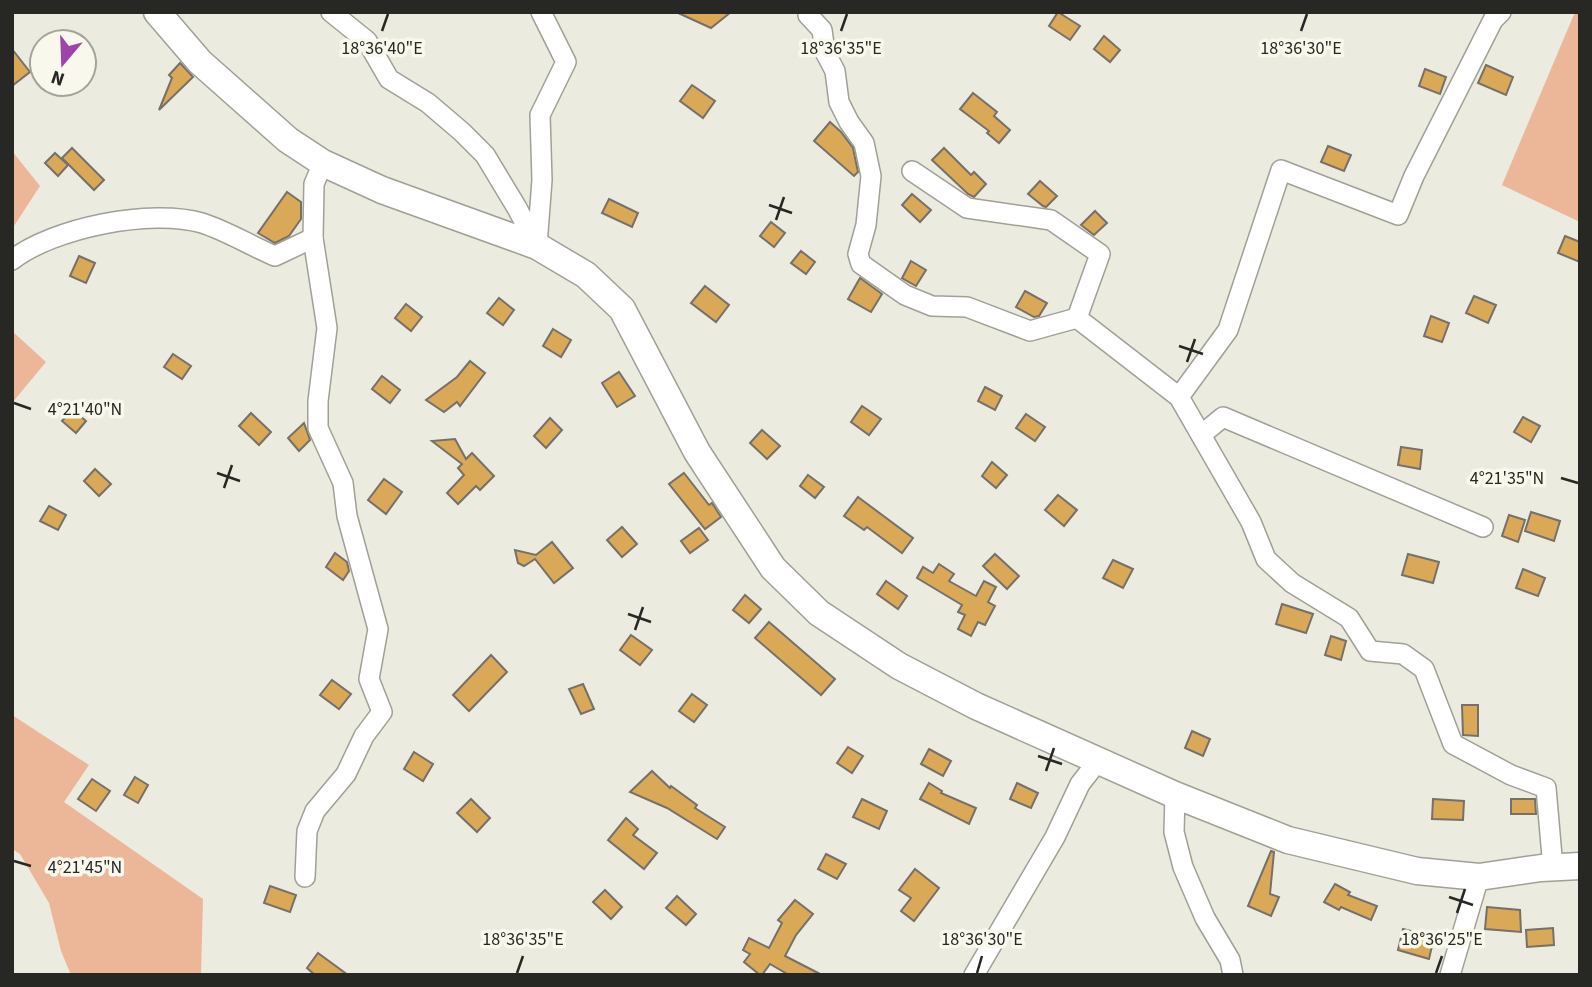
<svg xmlns="http://www.w3.org/2000/svg" width="1592" height="987" viewBox="0 0 1592 987" font-family="'Source Sans 3',sans-serif">
	<rect width="100%" height="100%" fill="#ebebe0"/>
	<g fill="#ecb799">
		<polygon points="1575,12 1580,12 1580,222 1502,185"/>
		<polygon points="12,151 40,186 12,229"/>
		<polygon points="12,331 46,362 12,403"/>
		<polygon points="12,715 89,765 64,802 203,899 201,975 71,975 61,951 49,903 20,854 12,849"/>
	</g>
	<g fill="#d9a958" stroke="#767068" stroke-width="2">
		<polygon points="676,12 731,12 711,28"/>
		<polygon points="1058,12 1080,26 1070,40 1049,26"/>
		<polygon points="1104,36 1120,50 1110,62 1094,49"/>
		<polygon points="12,49 30,72 12,86"/>
		<polygon points="180,63 193,77 159,110 172,78 169,75"/>
		<polygon points="1486,65 1513,77 1506,95 1478,83"/>
		<polygon points="1425,69 1446,77 1440,94 1419,86"/>
		<polygon points="692,85 715,101 703,118 680,101"/>
		<polygon points="973,93 997,112 994,116 1010,130 999,143 987,133 989,131 960,109"/>
		<polygon points="830,122 841,132 853,148 858,172 854,176 814,141"/>
		<polygon points="1328,146 1351,155 1344,171 1321,162"/>
		<polygon points="72,148 104,180 94,190 62,158"/>
		<polygon points="944,148 971,175 974,172 986,184 974,197 968,194 932,160"/>
		<polygon points="55,153 68,165 58,176 45,163"/>
		<polygon points="1040,181 1057,196 1046,207 1043,206 1028,194"/>
		<polygon points="287,192 301,202 301,219 289,236 275,243 258,233"/>
		<polygon points="912,194 931,210 920,222 902,205"/>
		<polygon points="609,199 638,213 632,227 602,213"/>
		<polygon points="1095,211 1107,223 1094,235 1081,225"/>
		<polygon points="771,222 785,233 774,247 760,236"/>
		<polygon points="1565,236 1580,242 1580,262 1558,253"/>
		<polygon points="801,251 815,262 806,274 791,263"/>
		<polygon points="79,256 95,263 86,283 70,276"/>
		<polygon points="911,261 926,270 916,286 902,278"/>
		<polygon points="860,278 882,294 871,312 848,299"/>
		<polygon points="705,286 729,305 716,322 691,303"/>
		<polygon points="1025,291 1047,303 1039,316 1034,317 1016,307"/>
		<polygon points="1474,296 1496,305 1488,323 1466,313"/>
		<polygon points="499,298 514,310 503,325 487,313"/>
		<polygon points="406,304 422,317 411,331 395,318"/>
		<polygon points="1431,316 1449,323 1442,342 1424,336"/>
		<polygon points="553,329 571,340 561,357 543,346"/>
		<polygon points="173,354 191,366 182,379 164,367"/>
		<polygon points="470,361 485,373 460,406 457,402 444,412 426,400 457,377"/>
		<polygon points="619,372 635,396 617,407 602,383"/>
		<polygon points="382,376 400,390 390,403 372,389"/>
		<polygon points="985,387 1002,396 995,410 978,401"/>
		<polygon points="862,406 881,419 869,435 851,422"/>
		<polygon points="72,409 86,421 76,433 62,421"/>
		<polygon points="251,413 271,432 259,445 239,426"/>
		<polygon points="1026,414 1045,427 1035,441 1016,428"/>
		<polygon points="1523,417 1540,426 1531,442 1514,432"/>
		<polygon points="550,418 562,430 546,448 534,436"/>
		<polygon points="304,423 310,440 299,451 288,438"/>
		<polygon points="762,430 780,446 767,459 750,443"/>
		<polygon points="455,439 466,459 472,453 494,476 480,490 476,486 458,504 447,493 464,475 458,468 462,464 432,441"/>
		<polygon points="1401,447 1422,450 1420,469 1398,465"/>
		<polygon points="992,462 1007,475 996,488 982,476"/>
		<polygon points="95,469 111,484 99,496 84,481"/>
		<polygon points="684,473 709,505 712,503 721,517 705,529 669,484"/>
		<polygon points="808,475 824,487 815,498 800,486"/>
		<polygon points="384,479 402,492 386,514 368,500"/>
		<polygon points="1058,495 1077,510 1064,526 1045,510"/>
		<polygon points="858,497 913,538 902,553 867,527 864,530 844,516"/>
		<polygon points="49,506 66,515 58,530 40,521"/>
		<polygon points="1531,512 1560,521 1554,541 1525,531"/>
		<polygon points="1509,515 1525,520 1518,542 1502,536"/>
		<polygon points="622,527 637,544 622,557 607,540"/>
		<polygon points="699,528 708,540 690,553 681,541"/>
		<polygon points="552,542 573,568 554,583 535,559 524,566 518,563 515,550 536,555"/>
		<polygon points="335,553 347,562 349,571 343,580 326,567"/>
		<polygon points="995,554 1019,576 1007,589 983,566"/>
		<polygon points="1408,554 1439,562 1433,583 1402,575"/>
		<polygon points="1113,560 1133,569 1123,588 1103,578"/>
		<polygon points="939,564 954,574 949,581 976,596 984,581 996,587 988,602 995,606 985,625 978,622 971,636 958,629 965,615 958,612 962,605 917,578 923,567 933,573"/>
		<polygon points="1523,569 1545,578 1538,596 1516,588"/>
		<polygon points="886,581 907,596 898,609 877,594"/>
		<polygon points="745,595 761,609 749,623 733,610"/>
		<polygon points="1282,604 1313,614 1306,633 1276,624"/>
		<polygon points="769,622 835,679 821,695 755,638"/>
		<polygon points="631,635 652,650 640,665 620,650"/>
		<polygon points="1331,636 1346,641 1341,660 1325,655"/>
		<polygon points="491,655 507,672 469,711 453,695"/>
		<polygon points="332,680 351,694 339,709 320,695"/>
		<polygon points="583,684 594,709 581,714 569,689"/>
		<polygon points="692,694 707,705 694,722 679,711"/>
		<polygon points="1462,705 1478,705 1478,736 1463,735"/>
		<polygon points="1192,731 1210,739 1203,756 1185,748"/>
		<polygon points="848,747 863,756 852,773 837,763"/>
		<polygon points="929,749 951,761 943,776 921,764"/>
		<polygon points="414,752 433,764 423,781 404,769"/>
		<polygon points="652,771 670,788 671,786 697,805 695,808 725,827 717,839 667,808 630,792"/>
		<polygon points="135,777 148,785 138,803 124,795"/>
		<polygon points="92,779 110,791 96,811 78,799"/>
		<polygon points="929,783 942,791 941,793 976,808 969,824 920,799"/>
		<polygon points="1017,783 1038,793 1031,808 1010,799"/>
		<polygon points="471,799 490,818 477,832 457,813"/>
		<polygon points="862,799 887,811 879,829 853,817"/>
		<polygon points="1433,799 1464,801 1463,820 1432,819"/>
		<polygon points="1511,799 1535,799 1536,814 1511,814"/>
		<polygon points="626,818 638,829 633,835 657,853 644,869 608,840"/>
		<polygon points="1271,851 1274,852 1270,894 1279,897 1271,916 1248,906"/>
		<polygon points="826,854 846,864 837,879 818,869"/>
		<polygon points="915,869 939,888 914,921 901,911 911,898 899,890"/>
		<polygon points="1335,884 1350,892 1348,895 1377,906 1371,920 1341,907 1339,910 1324,902"/>
		<polygon points="270,886 296,895 290,912 264,903"/>
		<polygon points="605,890 622,907 611,919 593,902"/>
		<polygon points="677,896 696,914 686,925 666,908"/>
		<polygon points="795,900 813,914 796,935 785,956 822,975 789,975 770,964 762,975 760,975 744,962 750,954 743,950 749,938 769,948 782,923 778,920"/>
		<polygon points="1487,907 1520,910 1521,932 1485,929"/>
		<polygon points="1553,928 1554,945 1527,947 1526,930"/>
		<polygon points="1403,929 1434,937 1429,959 1398,950"/>
		<polygon points="318,953 348,975 315,975 307,968"/>
	</g>
	<g fill="none" stroke-linecap="round" stroke-linejoin="round">
		<defs>
			<g id="street">
				<polyline points="331,12 367,41 389,79 428,103 462,132 485,155 517,208 537,246"/>
				<polyline points="810,12 808,15 822,30 825,52 835,71 839,102 849,122 864,143 871,176 866,225 858,254 861,264 905,295 932,306 967,307 1030,331 1077,318"/>
				<polyline points="912,171 967,208 1051,220 1100,254 1077,318 1179,397 1251,522 1266,559 1292,583 1349,618 1370,651 1403,654 1424,669 1453,744 1511,775 1546,788 1553,868"/>
				<polyline points="537,245 542,180 540,115 566,62 541,12"/>
				<path d="M12,260C53,228 151,208 202,223C227,231 251,246 275,256L313,238"/>
				<polyline points="1179,397 1228,330 1281,170 1398,215 1414,176 1493,20 1501,12"/>
				<polyline points="1201,435 1223,417 1483,527"/>
				<polyline points="1175,795 1174,832 1183,867 1205,918 1230,960 1233,975"/>
				<polyline points="305,877 307,831 315,811 346,774 364,736 382,712 369,679 378,629 347,516 343,483 318,428 318,401 327,328 313,238 314,184 323,163"/>
				<polyline points="974,975 1055,837 1080,784 1098,761"/>
				<polyline points="1450,975 1479,877"/>
			</g>
			<polyline id="secondary" points="157,12 200,62 288,140 323,163 382,190 537,246 586,275 622,309 697,452 773,568 819,613 899,666 976,706 1175,795 1288,840 1417,871 1479,877 1541,868 1580,866"/>
		</defs>
		<use href="#street" stroke="#a0a096" stroke-width="22"/>
		<use href="#secondary" stroke="#a0a096" stroke-width="29"/>
		<use href="#street" stroke="#fff" stroke-width="19"/>
		<use href="#secondary" stroke="#fff" stroke-width="26"/>
	</g>
	<path fill="none" stroke="#272723" stroke-width="2.5" d="M382,31L388,14M841,31L847,14M1301,31L1307,14M769,205L792,213M776,220L784,197M1179,346L1203,354M1187,362L1195,339M14,403L31,409M217,473L240,481M1561,478L1578,483M224,488L232,465M628,614L651,622M635,630L643,607M1038,756L1062,764M1046,771L1054,748M14,861L31,866M1449,897L1473,905M1457,913L1465,889M517,973L523,956M977,973L982,956M1436,973L1442,956"/>
	<g font-size="18" text-anchor="middle" fill="#272723" stroke="#f8f8ed" stroke-width="7" stroke-linejoin="round" paint-order="stroke">
		<text x="382" y="54">18°36'40"E</text>
		<text x="841" y="54">18°36'35"E</text>
		<text x="1301" y="54">18°36'30"E</text>
		<text x="85" y="415">4°21'40"N</text>
		<text x="1507" y="484">4°21'35"N</text>
		<text x="85" y="873">4°21'45"N</text>
		<text x="523" y="945">18°36'35"E</text>
		<text x="982" y="945">18°36'30"E</text>
		<text x="1442" y="945">18°36'25"E</text>
	</g>
	<rect width="1592" height="987" fill="none" stroke="#272723" stroke-width="28"/>
	<g transform="translate(63 63) rotate(199)"><circle r="33" fill="#f8f8ed" stroke="#a4a49c" stroke-width="2"/>
	<path d="M0-5L12 26L0 18L-12 26Z" fill="#a042aa"/>
	<text y="-10" font-size="19" font-weight="bold" text-anchor="middle" fill="#272723">N</text>
	</g>
</svg>
